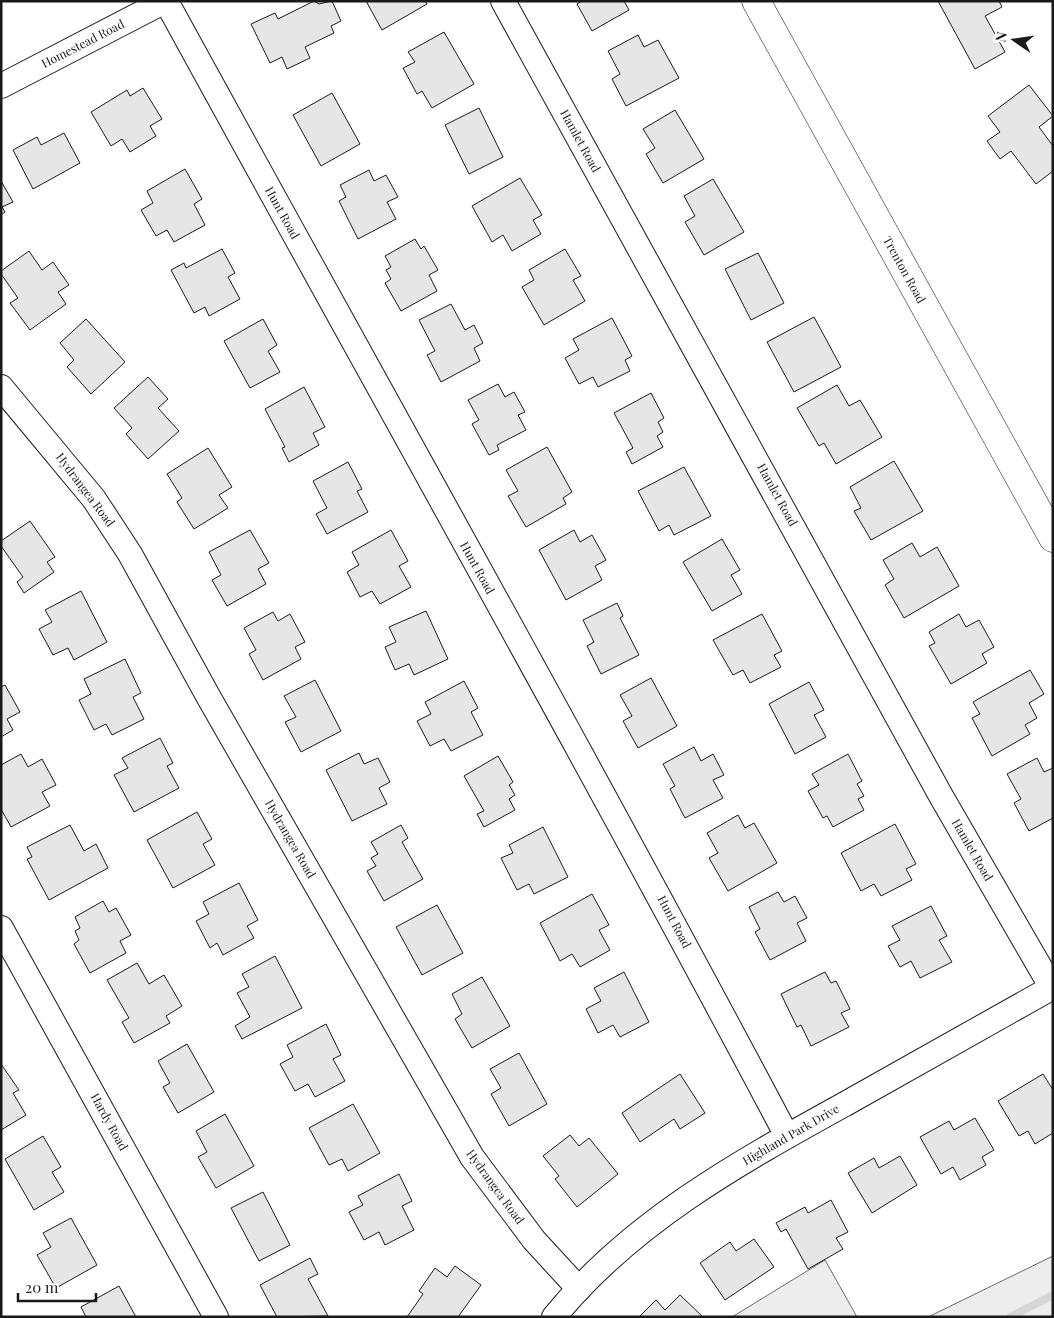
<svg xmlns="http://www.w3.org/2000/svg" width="1054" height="1318" viewBox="0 0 1054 1318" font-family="'Playfair Display',serif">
	<rect width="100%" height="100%" fill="#fff"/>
	<g fill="#ededed" stroke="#6a6a6a">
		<polygon points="1053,1256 1053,1317 928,1317"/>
		<polygon points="825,1260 857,1317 732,1317"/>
	</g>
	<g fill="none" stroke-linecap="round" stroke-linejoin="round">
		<polyline stroke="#d7d7d7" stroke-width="8" points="1010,1317 1053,1295"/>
	</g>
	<g fill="#e6e6e6" stroke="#1a1a1a">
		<polygon points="314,1 319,4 332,1 341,21 331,26 334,33 305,47 310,58 287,69 282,57 270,63 251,24 275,13 278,19"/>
		<polygon points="366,1 425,1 427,4 382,30"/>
		<polygon points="582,1 624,1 629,10 592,31 577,4"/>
		<polygon points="938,1 999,1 1002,7 985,16 1005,52 975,69"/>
		<polygon points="444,32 474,84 432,108 422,91 417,94 403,68 415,62 408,52"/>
		<polygon points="638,35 644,47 658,40 679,78 626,106 612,79 620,74 608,51"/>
		<polygon points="1029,85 1053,116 1039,127 1053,146 1053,171 1036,184 1011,151 1000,159 987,141 1000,132 988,116"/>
		<polygon points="143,88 162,119 150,126 156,136 130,152 122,139 111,146 91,112 127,90 130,96"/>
		<polygon points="332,93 360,144 321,166 293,115"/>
		<polygon points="479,108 503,157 469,174 445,125"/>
		<polygon points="675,110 704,159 663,183 646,154 655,148 643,129"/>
		<polygon points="64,133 80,163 33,189 13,150 37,137 41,145"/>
		<polygon points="185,169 202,199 194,204 205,225 174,242 167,230 156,236 141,210 153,203 147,191"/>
		<polygon points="369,170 374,181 386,175 398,197 387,202 396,219 358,239 339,201 346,197 340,185"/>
		<polygon points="520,178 542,215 533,220 541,234 512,251 503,235 492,242 472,206"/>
		<polygon points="713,179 744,232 704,255 685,222 695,216 684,196"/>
		<polygon points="1,181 13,202 2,207 5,212 1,215"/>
		<polygon points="415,239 421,249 424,246 438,270 429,275 437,291 401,311 385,283 391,279 386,270 391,267 385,256"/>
		<polygon points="222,249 235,273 228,277 240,299 209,316 205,307 194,313 171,270 184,263 186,268"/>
		<polygon points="565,249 581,276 573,280 585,301 544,325 522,287 534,280 529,270"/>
		<polygon points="29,251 42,270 53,262 69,285 58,292 66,304 30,330 10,303 18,298 1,274 1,271"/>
		<polygon points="758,253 784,303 751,320 725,269"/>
		<polygon points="451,304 465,330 474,325 483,343 474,348 480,361 441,382 427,355 435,351 419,320"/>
		<polygon points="814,317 841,367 794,392 767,342"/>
		<polygon points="612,318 632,356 625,360 630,371 598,387 593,377 579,384 565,358 579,350 573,339"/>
		<polygon points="86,319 125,362 91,394 67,367 74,360 60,343"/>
		<polygon points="263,319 277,345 268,351 280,372 250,388 224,341"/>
		<polygon points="148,377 168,399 158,408 179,431 148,459 126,434 132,428 114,408"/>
		<polygon points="498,384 505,397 514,392 525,412 518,415 526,430 497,445 499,450 489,455 472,424 479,420 468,400"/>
		<polygon points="837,385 849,406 860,400 882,437 836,464 824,443 819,446 797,408"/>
		<polygon points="304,387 325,427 313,433 319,445 289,462 282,448 285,447 265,409"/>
		<polygon points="651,393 664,418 658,422 663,432 657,436 663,447 632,464 626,452 633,448 614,413"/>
		<polygon points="547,447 572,492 563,498 566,504 526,527 508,496 518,491 506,470"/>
		<polygon points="208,448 232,487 219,495 228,508 194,529 177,502 182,498 167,474"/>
		<polygon points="894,461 923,511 871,540 854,511 861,508 850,487"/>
		<polygon points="348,462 362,489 357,491 368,512 327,534 316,514 327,508 313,481"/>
		<polygon points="684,467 711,516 674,535 669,525 659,531 638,491"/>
		<polygon points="30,521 55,557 47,562 54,572 24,593 17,582 23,577 1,546 1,541"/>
		<polygon points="250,530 269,563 258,569 266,584 227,606 212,580 221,575 209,552"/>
		<polygon points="391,530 408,561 399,566 411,587 380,604 372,591 360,597 347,572 359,565 352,552"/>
		<polygon points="574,530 580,542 592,535 606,560 595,566 602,580 566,600 539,550"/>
		<polygon points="722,539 740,570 731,575 742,594 712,611 683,562"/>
		<polygon points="912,543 920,557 937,547 959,586 904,618 885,585 894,579 883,560"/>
		<polygon points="81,591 107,642 74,660 68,648 53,655 39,629 52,622 45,610"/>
		<polygon points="617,603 623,616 620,618 639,655 601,674 587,646 594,642 583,620"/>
		<polygon points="426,611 448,659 414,675 409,664 395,670 385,647 396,642 389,627"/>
		<polygon points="273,612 278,621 290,614 305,642 295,647 301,659 263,680 249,654 256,650 244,628"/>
		<polygon points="762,614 782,651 774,655 781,667 750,683 743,670 733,675 713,640"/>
		<polygon points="959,614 966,627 979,620 994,647 982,654 987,663 951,684 929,646 935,643 929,632"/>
		<polygon points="125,659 141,693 133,697 144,719 112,735 106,724 94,730 79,700 91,694 84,679"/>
		<polygon points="1030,670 1044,694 1029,703 1037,718 1025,725 1030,734 992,756 972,718 980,714 973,702"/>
		<polygon points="651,678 677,726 638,748 623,721 632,716 620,695"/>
		<polygon points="315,680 341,731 301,752 285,722 296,717 284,696"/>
		<polygon points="464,681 478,708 471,712 483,735 451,751 444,739 430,746 417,721 431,714 425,702"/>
		<polygon points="809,682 824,710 814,715 826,737 795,754 769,704"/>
		<polygon points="5,685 20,712 7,719 13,730 1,737 1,687"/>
		<polygon points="160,738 173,763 167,766 179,788 134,812 114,775 128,768 122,758"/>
		<polygon points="694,747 701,761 713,754 724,775 713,780 723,798 685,818 670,789 675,786 663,764"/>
		<polygon points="359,753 364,764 378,758 390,782 379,788 387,804 352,821 326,770"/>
		<polygon points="21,754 28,767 42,759 56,785 42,792 50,806 11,827 1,809 1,765"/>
		<polygon points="848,754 862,781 857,784 864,796 858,799 864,810 833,827 827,816 823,818 808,791 819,785 812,774"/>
		<polygon points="498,756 513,782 509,785 515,795 509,799 515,810 484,827 477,814 484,811 464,776"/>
		<polygon points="1037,758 1044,772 1053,768 1053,818 1029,831 1014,803 1021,799 1007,774"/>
		<polygon points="197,812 212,839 203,844 215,865 173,888 147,840"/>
		<polygon points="738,815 745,828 754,823 777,863 728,891 709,858 718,853 707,833"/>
		<polygon points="895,824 916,864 906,869 912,880 881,896 874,884 861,891 841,853"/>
		<polygon points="70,825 84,851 96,844 108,868 49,900 27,859 32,857 27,847"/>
		<polygon points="401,825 408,838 402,842 423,879 384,901 367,871 376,866 371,858 378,854 371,842"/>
		<polygon points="543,827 568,877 534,894 529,884 517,890 501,858 513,853 509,845"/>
		<polygon points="239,883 258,920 247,926 254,938 223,955 217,943 210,948 196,921 209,914 203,902"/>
		<polygon points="778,892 784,902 795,896 807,918 797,923 806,941 770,960 755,932 760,929 749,907"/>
		<polygon points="592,894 609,925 599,930 610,950 580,967 572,954 560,961 540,923"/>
		<polygon points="103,901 109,912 116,908 131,935 120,941 126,953 90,973 74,944 79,940 75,931 80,928 75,917"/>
		<polygon points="437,905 463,953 422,975 396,927"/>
		<polygon points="931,906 947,936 939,940 952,962 920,978 911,961 900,967 888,946 900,940 892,926"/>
		<polygon points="275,956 302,1008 242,1039 235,1026 250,1017 237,993 249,987 242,974"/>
		<polygon points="137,963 149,984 164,975 182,1006 166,1016 170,1023 134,1043 122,1022 129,1018 107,980"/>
		<polygon points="624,972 649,1022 620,1037 613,1025 598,1033 586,1009 601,1001 594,988"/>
		<polygon points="825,972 831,983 836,981 850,1009 841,1013 849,1027 811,1046 801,1025 797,1027 781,994"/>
		<polygon points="482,977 510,1026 472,1048 455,1019 462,1014 452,994"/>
		<polygon points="326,1024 341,1055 333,1059 345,1081 315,1097 308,1084 295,1091 280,1064 293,1057 287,1045"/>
		<polygon points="187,1044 214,1092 178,1113 163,1087 170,1083 158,1061"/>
		<polygon points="519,1053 547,1104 509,1126 491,1094 501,1088 490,1069"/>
		<polygon points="1,1064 19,1090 13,1093 26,1115 1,1130"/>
		<polygon points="680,1074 705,1113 680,1129 674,1119 640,1142 622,1113"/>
		<polygon points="1043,1074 1053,1090 1053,1133 1035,1144 1028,1131 1019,1136 998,1101"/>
		<polygon points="353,1104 380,1153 348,1171 342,1159 329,1165 309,1128"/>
		<polygon points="225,1114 254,1166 216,1188 198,1157 207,1152 196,1131"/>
		<polygon points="975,1118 994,1150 982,1157 986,1165 960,1180 953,1167 941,1174 920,1137 949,1121 954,1130"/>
		<polygon points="570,1135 579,1146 589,1138 618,1174 577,1207 555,1179 559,1176 543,1156"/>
		<polygon points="43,1136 61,1167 52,1172 64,1192 34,1210 5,1159"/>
		<polygon points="900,1156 917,1185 872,1213 848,1173 874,1158 879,1168"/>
		<polygon points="399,1174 412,1201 402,1206 414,1230 385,1245 379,1232 364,1240 349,1212 363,1205 358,1196"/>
		<polygon points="263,1192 290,1245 259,1261 231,1208"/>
		<polygon points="831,1200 848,1232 836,1238 843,1249 808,1269 786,1229 781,1232 776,1223 805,1207 808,1213"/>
		<polygon points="71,1218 97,1265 56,1288 37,1255 51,1247 43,1233"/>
		<polygon points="754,1239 774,1267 725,1300 700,1263 730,1242 736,1251"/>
		<polygon points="310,1258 318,1274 308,1279 328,1316 277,1317 260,1285"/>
		<polygon points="455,1266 481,1285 458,1317 407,1317 423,1294 419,1291 435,1268 447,1277"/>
		<polygon points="119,1286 136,1317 86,1317 81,1307"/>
		<polygon points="680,1295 703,1317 639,1317 656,1300 665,1310"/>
	</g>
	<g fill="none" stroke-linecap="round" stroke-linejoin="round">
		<defs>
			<g id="minor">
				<path d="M166,1C373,379 585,755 787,1136"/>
				<polyline points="503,1 941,796 1052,988"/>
				<polyline points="1,86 165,1"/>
				<polyline points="1,387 94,499 130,554 208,696 472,1157 534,1240 579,1289"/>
				<polyline points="1,928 216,1317"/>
				<path d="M554,1317C631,1222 740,1162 845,1104C914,1065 983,1026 1053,987"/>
			</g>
			<polyline id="secondary" points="756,1 1053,538"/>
		</defs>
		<use href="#minor" stroke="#1a1a1a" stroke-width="26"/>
		<use href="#secondary" stroke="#1a1a1a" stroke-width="29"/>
		<use href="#minor" stroke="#fff" stroke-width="24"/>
		<use href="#secondary" stroke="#fff" stroke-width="28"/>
	</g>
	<g text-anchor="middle" stroke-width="4" stroke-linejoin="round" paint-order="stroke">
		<g font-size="12" fill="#1a1a1a" stroke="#fff">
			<text transform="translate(83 44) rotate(-27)" y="4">Homestead Road</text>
			<text transform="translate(580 141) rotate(61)" y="4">Hamlet Road</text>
			<text transform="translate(282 213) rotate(61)" y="4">Hunt Road</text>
			<text transform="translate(904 270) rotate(61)" y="4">Trenton Road</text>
			<text transform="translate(85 490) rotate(53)" y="4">Hydrangea Road</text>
			<text transform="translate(777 495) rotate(61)" y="4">Hamlet Road</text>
			<text transform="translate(477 568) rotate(61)" y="4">Hunt Road</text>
			<text transform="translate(290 839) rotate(60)" y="4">Hydrangea Road</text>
			<text transform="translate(972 850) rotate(60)" y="4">Hamlet Road</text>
			<text transform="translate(674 922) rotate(62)" y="4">Hunt Road</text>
			<text transform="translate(109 1122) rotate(61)" y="4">Hardy Road</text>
			<text transform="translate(791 1135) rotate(-30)" y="4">Highland Park Drive</text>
			<text transform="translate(495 1187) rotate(54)" y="4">Hydrangea Road</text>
		</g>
	</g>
	<rect width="1054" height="1318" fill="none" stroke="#1a1a1a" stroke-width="5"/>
	<g transform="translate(1014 40) rotate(283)" stroke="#ffffff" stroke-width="4" paint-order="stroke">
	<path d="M0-4L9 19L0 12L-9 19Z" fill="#1a1a1a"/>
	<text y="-8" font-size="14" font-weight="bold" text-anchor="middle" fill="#1a1a1a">N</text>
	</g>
	<path d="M18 1293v8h78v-8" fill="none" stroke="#1a1a1a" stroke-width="2.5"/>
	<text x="25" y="1293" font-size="15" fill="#1a1a1a" stroke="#ffffff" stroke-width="4" paint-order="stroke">20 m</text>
</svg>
